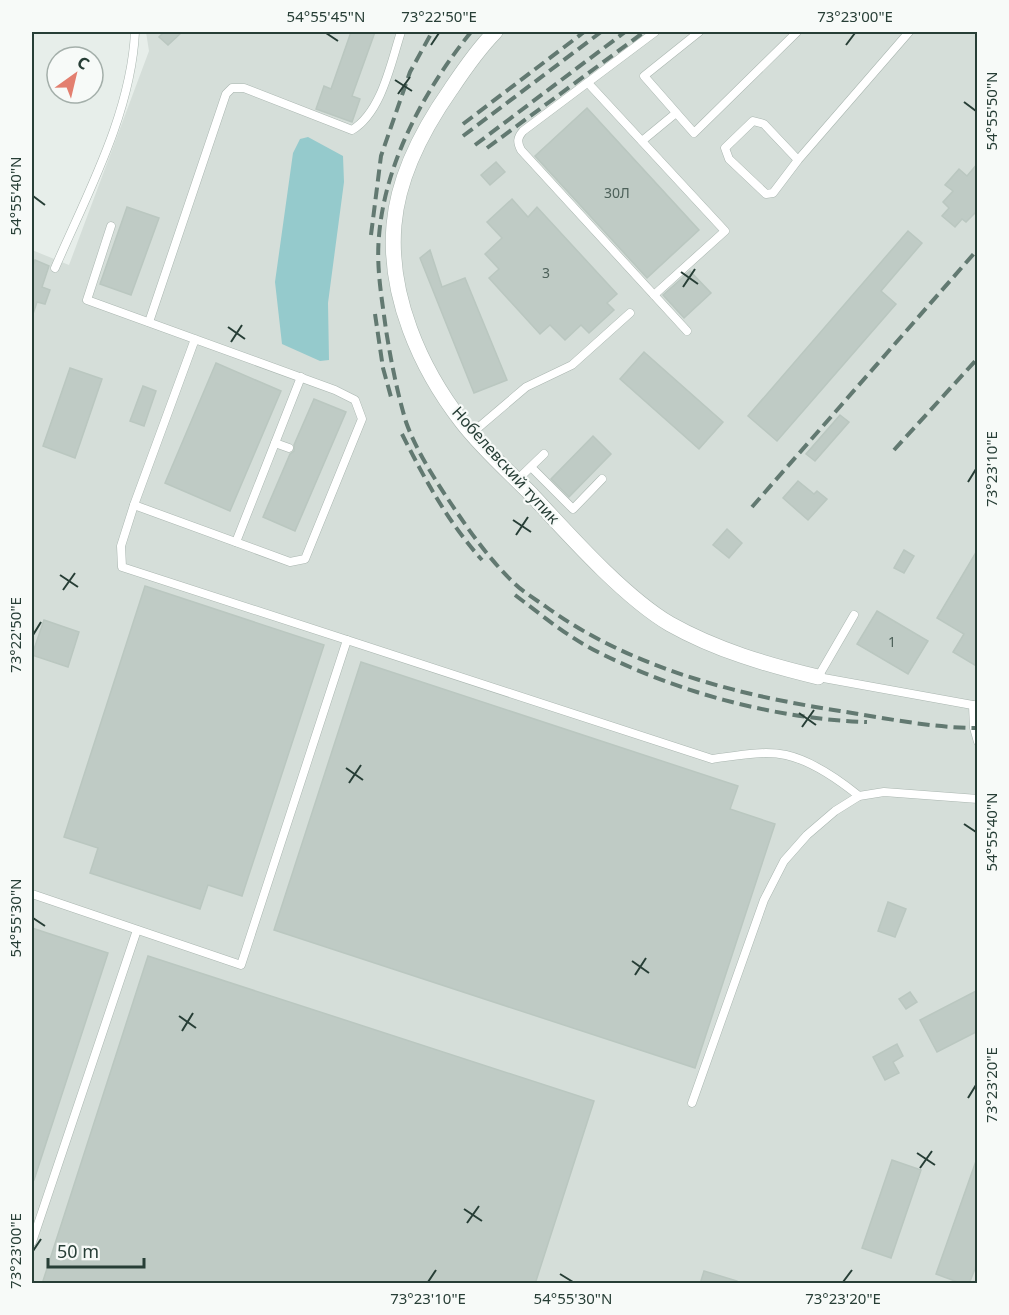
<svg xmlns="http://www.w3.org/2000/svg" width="1009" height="1315" viewBox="0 0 1009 1315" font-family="'Noto Sans',sans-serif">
	<rect width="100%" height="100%" fill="#e7eeea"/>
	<polygon fill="#d5ded9" points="146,32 977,32 977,1283 32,1283 32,250 69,265 149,51"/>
	<polygon fill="#95cacc" points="308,137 343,156 344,182 328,303 329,360 320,361 282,344 275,282 293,153 300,139"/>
	<g fill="#bfcbc5" stroke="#bac7c0" stroke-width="1.5">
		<polygon points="164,32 182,32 168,45 159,37"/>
		<polygon points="351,32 375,32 352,96 360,99 352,122 316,109 324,86 331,89"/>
		<polygon points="587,108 699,230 647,278 535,156"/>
		<polygon points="496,162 505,172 490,185 481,175"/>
		<polygon points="978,163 978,210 966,222 962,219 955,227 942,216 949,208 943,202 953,191 945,185 959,169 967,176"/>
		<polygon points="512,199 528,217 537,207 617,294 607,303 614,310 589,333 581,325 565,340 550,325 540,334 489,278 499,269 485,254 502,238 487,222"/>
		<polygon points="127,207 159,218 131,295 100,284"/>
		<polygon points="908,231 922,243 881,291 896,304 777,441 748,416"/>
		<polygon points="430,250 442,287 465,278 507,380 474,393 420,258"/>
		<polygon points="35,260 49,266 42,287 50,290 45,304 37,302 33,314 32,269"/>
		<polygon points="690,271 711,293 684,318 663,295"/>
		<polygon points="644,352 723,422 699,449 620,379"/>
		<polygon points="216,363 281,391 230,511 165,483"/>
		<polygon points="70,368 102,379 75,458 43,446"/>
		<polygon points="143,386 156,391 144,426 130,421"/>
		<polygon points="314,399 346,412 295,531 263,517 290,454 294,451 294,445"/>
		<polygon points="840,415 849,422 815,461 806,454"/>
		<polygon points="593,436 611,454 569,497 551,479"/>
		<polygon points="798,481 814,494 817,491 827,499 808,520 783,498"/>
		<polygon points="727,529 742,543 729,558 713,545"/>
		<polygon points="978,549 978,667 953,652 964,634 937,618"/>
		<polygon points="904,550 914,556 904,573 894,568"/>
		<polygon points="145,586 324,645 242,896 208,885 200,909 90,873 98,848 64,837"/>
		<polygon points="877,611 928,641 908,674 857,644"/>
		<polygon points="44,620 79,632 68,667 32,655"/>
		<polygon points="361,662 738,786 730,809 775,824 695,1068 274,930"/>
		<polygon points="888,902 906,909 895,937 878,931"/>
		<polygon points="32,928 108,953 34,1180 32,1180"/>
		<polygon points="148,956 594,1101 535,1284 42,1284"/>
		<polygon points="978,990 978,1031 937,1052 920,1020"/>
		<polygon points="910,992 917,1002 906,1009 899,999"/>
		<polygon points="897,1044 903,1056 893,1062 899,1073 885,1080 873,1057"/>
		<polygon points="892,1160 921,1170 891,1258 862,1248"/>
		<polygon points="976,1161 978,1261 969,1284 963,1284 936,1274"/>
		<polygon points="704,1271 737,1281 737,1284 700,1284"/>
	</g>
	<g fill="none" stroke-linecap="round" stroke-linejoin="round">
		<defs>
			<g id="service">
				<path d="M655,32L523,131C517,138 517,142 521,150L687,331"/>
				<polyline points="699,32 644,76 694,133 797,32"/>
				<polyline points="588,83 725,231 654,295"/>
				<polyline points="642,141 676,113"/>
				<polyline points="798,160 764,124 753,121 725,148 729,159 766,194 773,193 798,160 909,32"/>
				<polyline points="111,226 87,300 335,390 355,400 362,419 305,559 290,562 134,505 195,339"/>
				<path d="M55,268C87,194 131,114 135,32"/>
				<path d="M149,322L226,94L232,88H244L352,130C382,112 391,62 401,32"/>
				<polyline points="472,433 526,387 572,365 630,313"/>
				<polyline points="275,443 289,448"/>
				<polyline points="531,467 573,509 602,479"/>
				<polyline points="517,480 544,454"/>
				<polyline points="134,505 121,546 122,567 347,640"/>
				<polyline points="236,542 301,377"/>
				<polyline points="854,615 818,677 978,706"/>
				<polyline points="973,705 974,728 978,742"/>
				<path d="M32,894L241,965L347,640L712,759C735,756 763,750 786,755C812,761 838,779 859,796"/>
				<polyline points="692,1103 764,900 784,861 807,835 835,811 859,796 884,792 978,799"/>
				<polyline points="32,1242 137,930"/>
			</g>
			<path id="minor" d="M495,32C478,49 465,68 451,89C423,129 398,176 394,225C388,295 420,368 462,422C482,448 508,471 531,494C568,534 624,597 670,624C716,650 768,665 818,677"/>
		</defs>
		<use href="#service" stroke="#aab6b0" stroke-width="9"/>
		<use href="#minor" stroke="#aab6b0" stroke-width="16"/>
		<use href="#service" stroke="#fff" stroke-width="8"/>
		<use href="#minor" stroke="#fff" stroke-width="15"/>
		<g stroke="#627971" stroke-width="4" stroke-dasharray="12 6" stroke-linecap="butt">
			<path d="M471,32C425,89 385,162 379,236C376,268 382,299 386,330C391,361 397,392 406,422C416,450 435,480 452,505C470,532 490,560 514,583C523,592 535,599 545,606C630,668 737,695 840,711C885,718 932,728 978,728"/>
			<polyline points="463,124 584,32"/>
			<polyline points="463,136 601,32"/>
			<polyline points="475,145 625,32"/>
			<polyline points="487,148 644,32"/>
			<polyline points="371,235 381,156 410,72 432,32"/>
			<polyline points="375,314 383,368 391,397"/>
			<path d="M402,434C425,480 448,522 482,560"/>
			<polyline points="894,450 978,358"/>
			<polyline points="752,507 978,249"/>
			<path d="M515,595C543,616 570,639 602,654C683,694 777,719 867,722"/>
		</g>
	</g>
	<path fill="none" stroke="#273e36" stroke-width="2" d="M326,33L338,41M431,45L439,33M846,45L855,33M395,80L412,91M398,94L410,77M964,102L976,111M33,196L45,205M681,272L698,284M683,287L695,269M228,327L245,339M231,342L242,325M968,482L976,469M513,520L531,532M516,535L528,517M60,575L78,587M63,590L75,573M33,635L41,622M799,713L816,725M802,727L814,710M346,768L363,780M349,783L361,765M964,824L976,832M33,918L45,926M632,961L649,973M635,975L646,958M179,1016L196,1028M182,1031L193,1013M968,1098L976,1085M917,1153L935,1165M920,1168L932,1151M464,1209L482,1221M467,1223L479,1206M33,1251L41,1239M560,1274L573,1282M428,1282L436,1270M843,1282L852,1270"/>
	<g text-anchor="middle" stroke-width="4.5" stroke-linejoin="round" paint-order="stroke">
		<g font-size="14" fill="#4d615a">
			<text x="617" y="198">30Л</text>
			<text x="546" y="278">3</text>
			<text x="892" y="647">1</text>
		</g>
		<g font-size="16" fill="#273e36" stroke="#f7faf8">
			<text transform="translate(506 465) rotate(48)" y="6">Нобелевский тупик</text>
		</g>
	</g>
	<rect width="1009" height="1315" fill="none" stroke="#f7faf8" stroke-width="66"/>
	<g transform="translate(75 75) rotate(34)"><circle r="28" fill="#f7faf8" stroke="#a4afaa" stroke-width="1.5"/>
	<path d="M0-4.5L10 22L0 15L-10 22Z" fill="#e37f6f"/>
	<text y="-9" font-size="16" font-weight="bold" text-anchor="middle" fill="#273e36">С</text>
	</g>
	<path d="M48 1258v9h96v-9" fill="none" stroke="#273e36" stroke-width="3"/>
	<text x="57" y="1258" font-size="18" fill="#273e36" stroke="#f7faf8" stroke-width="4.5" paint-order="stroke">50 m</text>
	<rect x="33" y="33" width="943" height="1249" fill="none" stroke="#273e36" stroke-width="2"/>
	<g font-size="15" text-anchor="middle" fill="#273e36">
		<text x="326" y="22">54°55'45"N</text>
		<text x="439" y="22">73°22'50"E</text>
		<text x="855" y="22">73°23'00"E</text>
		<text transform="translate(992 111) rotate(-90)" y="5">54°55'50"N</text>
		<text transform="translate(16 196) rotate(-90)" y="5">54°55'40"N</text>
		<text transform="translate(992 469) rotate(-90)" y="5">73°23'10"E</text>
		<text transform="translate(16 635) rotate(-90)" y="5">73°22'50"E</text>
		<text transform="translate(992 832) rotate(-90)" y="5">54°55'40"N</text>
		<text transform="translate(16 918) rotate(-90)" y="5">54°55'30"N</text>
		<text transform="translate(992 1085) rotate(-90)" y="5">73°23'20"E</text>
		<text transform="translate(16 1251) rotate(-90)" y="5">73°23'00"E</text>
		<text x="428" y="1304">73°23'10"E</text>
		<text x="573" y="1304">54°55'30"N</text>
		<text x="843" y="1304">73°23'20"E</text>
	</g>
</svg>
